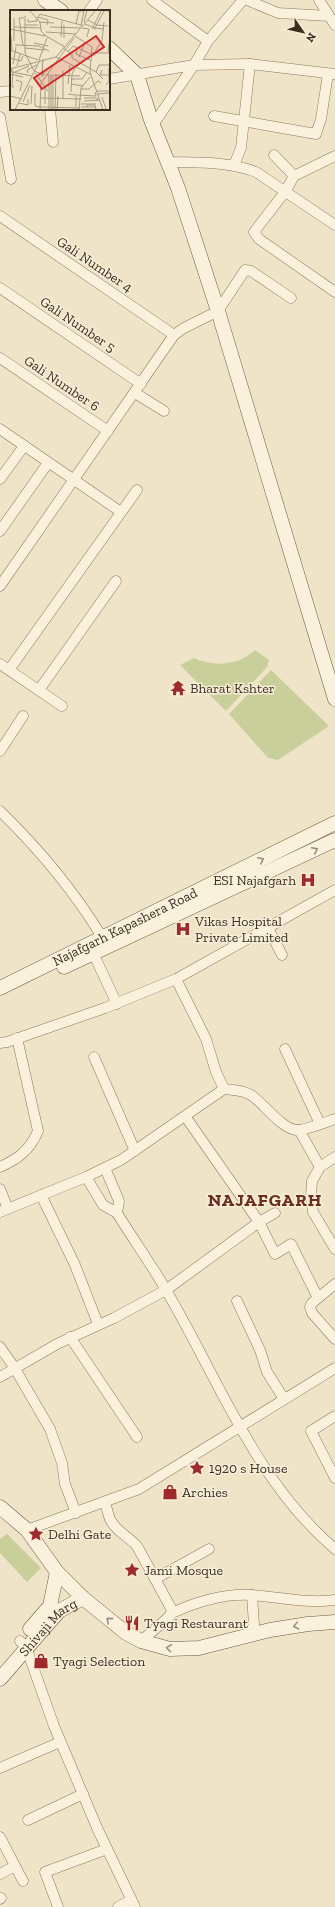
<svg xmlns="http://www.w3.org/2000/svg" width="335" height="1907" viewBox="0 0 335 1907" font-family="'Zilla Slab',serif">
	<rect width="100%" height="100%" fill="#f0e4c8"/>
	<g fill="#c9cf9b">
		<path d="M255,650L269,660L267,667L226,711L180,665L194,658C214,667 238,666 255,650Z"/>
		<polygon points="271,670 329,726 278,760 268,758 229,714"/>
		<polygon points="7,1534 41,1568 27,1582 0,1553 0,1539"/>
	</g>
	<g fill="none" stroke-linecap="round" stroke-linejoin="round">
		<defs>
			<g id="street">
				<polyline points="152,0 208,41"/>
				<polyline points="247,0 278,13 329,16"/>
				<polyline points="319,0 335,25"/>
				<polyline points="89,11 97,0"/>
				<polyline points="109,79 194,65 250,64 335,74"/>
				<polyline points="0,92 11,91"/>
				<polyline points="50,109 53,142"/>
				<polyline points="214,116 316,134 321,119 328,74"/>
				<polyline points="0,117 11,179"/>
				<polyline points="153,125 194,65 208,41 243,0"/>
				<polyline points="274,155 294,176"/>
				<polyline points="335,156 294,176 285,192 254,232 259,239 335,292"/>
				<path d="M168,162C197,163 228,161 256,172L335,225"/>
				<polyline points="234,165 241,148 250,64"/>
				<polyline points="0,216 174,335"/>
				<polyline points="0,288 141,384"/>
				<polyline points="0,358 108,431"/>
				<polyline points="135,393 164,411"/>
				<polyline points="0,429 121,512"/>
				<polyline points="0,479 24,446"/>
				<polyline points="0,531 48,463"/>
				<polyline points="0,586 174,335 184,328 218,311 245,270 251,271 291,298"/>
				<polyline points="0,664 62,706"/>
				<polyline points="9,670 137,490"/>
				<polyline points="39,690 116,581"/>
				<polyline points="0,751 23,716"/>
				<path d="M0,811C39,849 74,891 102,937"/>
				<polyline points="268,928 282,955"/>
				<polyline points="93,953 117,1004"/>
				<polyline points="176,979 206,1039 216,1072 224,1089"/>
				<polyline points="0,1043 7,1042 105,1008 176,979 335,890"/>
				<polyline points="285,1049 320,1124"/>
				<polyline points="94,1057 135,1151"/>
				<polyline points="185,1116 259,1222 275,1213"/>
				<polyline points="299,1130 320,1167"/>
				<polyline points="335,1157 320,1167 312,1181 311,1196 313,1212 335,1249"/>
				<path d="M0,1167C18,1159 30,1150 38,1131L17,1038"/>
				<polyline points="86,1177 103,1205 117,1213 119,1201 105,1168"/>
				<polyline points="0,1189 8,1209"/>
				<polyline points="41,1195 75,1265 98,1324"/>
				<path d="M0,1212L86,1177L121,1160L224,1089C233,1090 243,1090 251,1095C265,1104 283,1132 300,1130C311,1128 324,1123 335,1119"/>
				<path d="M117,1213C133,1239 151,1264 166,1290C218,1378 255,1481 335,1549"/>
				<polyline points="335,1284 312,1303 310,1307 312,1313 335,1339"/>
				<polyline points="237,1301 260,1350 267,1372 284,1399"/>
				<polyline points="70,1337 137,1437"/>
				<polyline points="0,1347 14,1367 50,1429 62,1463 65,1484 76,1513"/>
				<polyline points="0,1377 57,1344 114,1318 166,1290 259,1222 275,1254 291,1244 318,1298"/>
				<polyline points="335,1416 311,1431 335,1478"/>
				<path d="M105,1502C107,1508 108,1516 111,1521C117,1532 129,1537 137,1546L172,1610L170,1616L141,1641"/>
				<polyline points="27,1530 139,1489 335,1368"/>
				<polyline points="155,1579 209,1549"/>
				<polyline points="252,1595 254,1625 253,1635"/>
				<path d="M172,1613C198,1601 224,1593 252,1595C279,1597 308,1604 335,1600"/>
				<polyline points="20,1641 26,1647 54,1726 98,1830 135,1907"/>
				<polyline points="0,1768 60,1742"/>
				<polyline points="28,1820 83,1794"/>
				<polyline points="0,1837 23,1881"/>
				<polyline points="0,1874 15,1866"/>
				<polyline points="0,1899 1,1898"/>
				<polyline points="58,1907 45,1872 107,1849"/>
				<polyline points="118,1907 131,1900"/>
			</g>
			<g id="secondary">
				<polyline points="45,0 61,11"/>
				<polyline points="109,48 137,75 151,120 178,188 218,311 335,699"/>
				<polyline points="64,967 335,840"/>
				<path id="s1" d="M0,988L335,823"/>
				<polyline points="0,1507 27,1530 57,1572 83,1598 126,1633 141,1641 170,1649 199,1648 270,1630 308,1624 335,1622"/>
				<polyline points="30,1629 50,1606 57,1572"/>
				<path id="s2" d="M0,1679L59,1611L83,1598"/>
			</g>
		</defs>
		<use href="#street" stroke="#8d765c" stroke-width="11"/>
		<use href="#secondary" stroke="#6f573f" stroke-width="15"/>
		<use href="#street" stroke="#faf1dc" stroke-width="10"/>
		<use href="#secondary" stroke="#faf1dc" stroke-width="14"/>
	</g>
	<defs><path id="oneway-chevron" d="M-2-3.5L2.5 0L-2 3.5" fill="none" stroke-width="1.6" stroke-linecap="round" stroke-linejoin="round"/></defs>
	<g stroke="#9c907e">
		<use href="#oneway-chevron" transform="translate(315 850) rotate(-26)"/>
		<use href="#oneway-chevron" transform="translate(261 860) rotate(-26)"/>
		<use href="#oneway-chevron" transform="translate(109 1620) rotate(-140)"/>
		<use href="#oneway-chevron" transform="translate(296 1626) rotate(168)"/>
		<use href="#oneway-chevron" transform="translate(169 1648) rotate(-172)"/>
	</g>
	<defs>
		<symbol id="temple-bare" viewBox="-9 -9 18 18"><path d="M0-6L5-2H3V0L6.5 2.5H4V6H1.5V3h-3V6H-4V2.5H-6.5L-3 0V-2H-5Z" fill="#9e2a2b" stroke="#f7eed8" stroke-width="2.5" paint-order="stroke"/></symbol>
		<symbol id="hospital-bare" viewBox="-9 -9 18 18"><path d="M-5-5h3v3.5h4V-5h3V5h-3V1.5h-4V5h-3Z" fill="#9e2a2b" stroke="#f7eed8" stroke-width="2.5" paint-order="stroke"/></symbol>
		<symbol id="sight-bare" viewBox="-9 -9 18 18"><path d="M0-6L1.8-2.2L6-1.7L2.9 1.2L3.7 5.4L0 3.3L-3.7 5.4L-2.9 1.2L-6-1.7L-1.8-2.2Z" fill="#9e2a2b" stroke="#f7eed8" stroke-width="2.5" paint-order="stroke"/></symbol>
		<symbol id="shop-bare" viewBox="-9 -9 18 18"><path d="M-5-2.5h2.3a2.7 3.5 0 0 1 5.4 0H5L5.5 6h-11ZM-1.5-2.5h3a1.5 2.3 0 0 0-3 0Z" fill="#9e2a2b" stroke="#f7eed8" stroke-width="2.5" paint-order="stroke"/></symbol>
		<symbol id="restaurant-bare" viewBox="-9 -9 18 18"><path d="M-5-6h1v4h1v-4h1v4h1v-4h1v5L-1.5 .5V6h-2V.5L-5-1ZM5-6V6H3V1.5H1.5Q1.5-4 5-6Z" fill="#9e2a2b" stroke="#f7eed8" stroke-width="2.5" paint-order="stroke"/></symbol>
	</defs>
	<g fill-rule="evenodd">
		<use href="#temple-bare" x="167" y="677" width="22" height="22"/>
		<use href="#hospital-bare" x="297" y="869" width="22" height="22"/>
		<use href="#hospital-bare" x="172" y="918" width="22" height="22"/>
		<use href="#sight-bare" x="186" y="1457" width="22" height="22"/>
		<use href="#shop-bare" x="159" y="1481" width="22" height="22"/>
		<use href="#sight-bare" x="25" y="1523" width="22" height="22"/>
		<use href="#sight-bare" x="121" y="1559" width="22" height="22"/>
		<use href="#restaurant-bare" x="121" y="1612" width="22" height="22"/>
		<use href="#shop-bare" x="30" y="1650" width="22" height="22"/>
	</g>
	<g text-anchor="middle" stroke-width="3" stroke-linejoin="round" paint-order="stroke">
		<g font-size="14" fill="#3d2e20" stroke="#f7eed8">
			<text transform="translate(95 264) rotate(34)" y="5">Gali Number 4</text>
			<text transform="translate(78 324) rotate(34)" y="5">Gali Number 5</text>
			<text transform="translate(62 383) rotate(34)" y="5">Gali Number 6</text>
			<text dy="5" stroke="none"><textPath href="#s1" startOffset="139">Najafgarh Kapashera Road</textPath></text>
			<text dy="5" stroke="none"><textPath href="#s2" startOffset="71">Shivaji Marg</textPath></text>
		</g>
		<g font-size="14" fill="#3d2e20" stroke="#f7eed8" text-anchor="start">
			<text x="190" y="693">Bharat Kshter</text>
			<text x="296" y="885" text-anchor="end">ESI Najafgarh</text>
			<text x="195" y="926">Vikas Hospital<tspan x="195" dy="16">Private Limited</tspan></text>
			<text x="209" y="1473">1920 s House</text>
			<text x="182" y="1497">Archies</text>
			<text x="48" y="1539">Delhi Gate</text>
			<text x="144" y="1575">Jami Mosque</text>
			<text x="144" y="1628">Tyagi Restaurant</text>
			<text x="53" y="1666">Tyagi Selection</text>
		</g>
		<g font-size="18" font-weight="bold" letter-spacing="1" fill="#6b2e1e" stroke="#f7eed8">
			<text x="265" y="1206">NAJAFGARH</text>
		</g>
	</g>
	<g transform="translate(10 10)">
		<rect width="100" height="100" fill="#f0e4c8"/>
		<path fill="none" stroke="#a89b85" stroke-width="1" d="M19,0L30,12L31,21L36,26L55,37M87,0L100,1M15,6V43L24,61L34,65V62L31,61M28,7L38,10L37,15M27,8L30,4L71,15M18,9V12L27,11L26,9M78,10L87,15L98,16M29,12L44,13M74,12L77,0M66,14L69,1H74M75,14L85,18L94,19M15,15H28M71,16L74,0M4,17L31,18M40,17L71,18M72,18L79,19L77,27M0,19L35,26M82,19L91,1M84,20L94,1M36,22L66,24M1,26L2,40M65,26L82,37L80,62L93,100M51,27L52,11M54,28V15M4,31V8M24,33L38,36M5,35L29,36L39,41M13,36L9,8H14M15,38L35,40M53,38L62,44V48L86,62L93,69M0,40L28,50M67,40L66,44L80,50M58,42L63,36L81,44M85,42L92,30L94,12M82,43H100M98,43L100,24M46,47L80,64M69,47L75,32M0,48L11,51L13,46M49,48L64,28M29,50L37,28M0,53V40M3,54L6,37M7,56L10,44M1,58L2,62L22,66M0,59L46,47L86,0M3,60L2,77H4M92,60L90,65H100M5,62L19,56M86,62L89,55H100M18,63L17,60L27,55M25,63L38,81M0,64L13,67M36,65L70,66M32,67L33,49M61,69H72L77,62M6,70L12,72L10,81M58,74L60,55M61,74L73,76M96,75L99,72V58M71,79H79L88,71L91,73M86,81H100M61,82L62,64L65,58M25,83V96L30,97M58,84L66,85V97M87,84L100,83M67,85L86,86L85,82M0,86L12,89M92,87L96,99M31,88L71,89M53,88V61M74,88H87L88,91M74,91L90,90M13,92L20,75M9,93L18,95V89M21,94L22,76M35,94V78M71,94H86M30,97L70,98M71,97H85M77,97V95H85L86,100M5,100L30,50M30,100L31,73L49,48M39,100V66M41,100V66M43,100V66M45,100L46,64M47,100L48,86M69,100L71,78L80,67"/>
		<path fill="#d62828" fill-opacity="0.15" stroke="#d62828" stroke-width="2" d="M86,26L94,37L32,79L24,68Z"/>
		<rect width="100" height="100" fill="none" stroke="#3d2e20" stroke-width="2"/>
	</g>
	<g transform="translate(303 32) rotate(124)" stroke="#f7eed8" stroke-width="3" paint-order="stroke">
	<path d="M0-3L7 15L0 10L-7 15Z" fill="#3d2e20"/>
	<text y="-6" font-size="11" font-weight="bold" text-anchor="middle" fill="#3d2e20">N</text>
	</g>
</svg>
